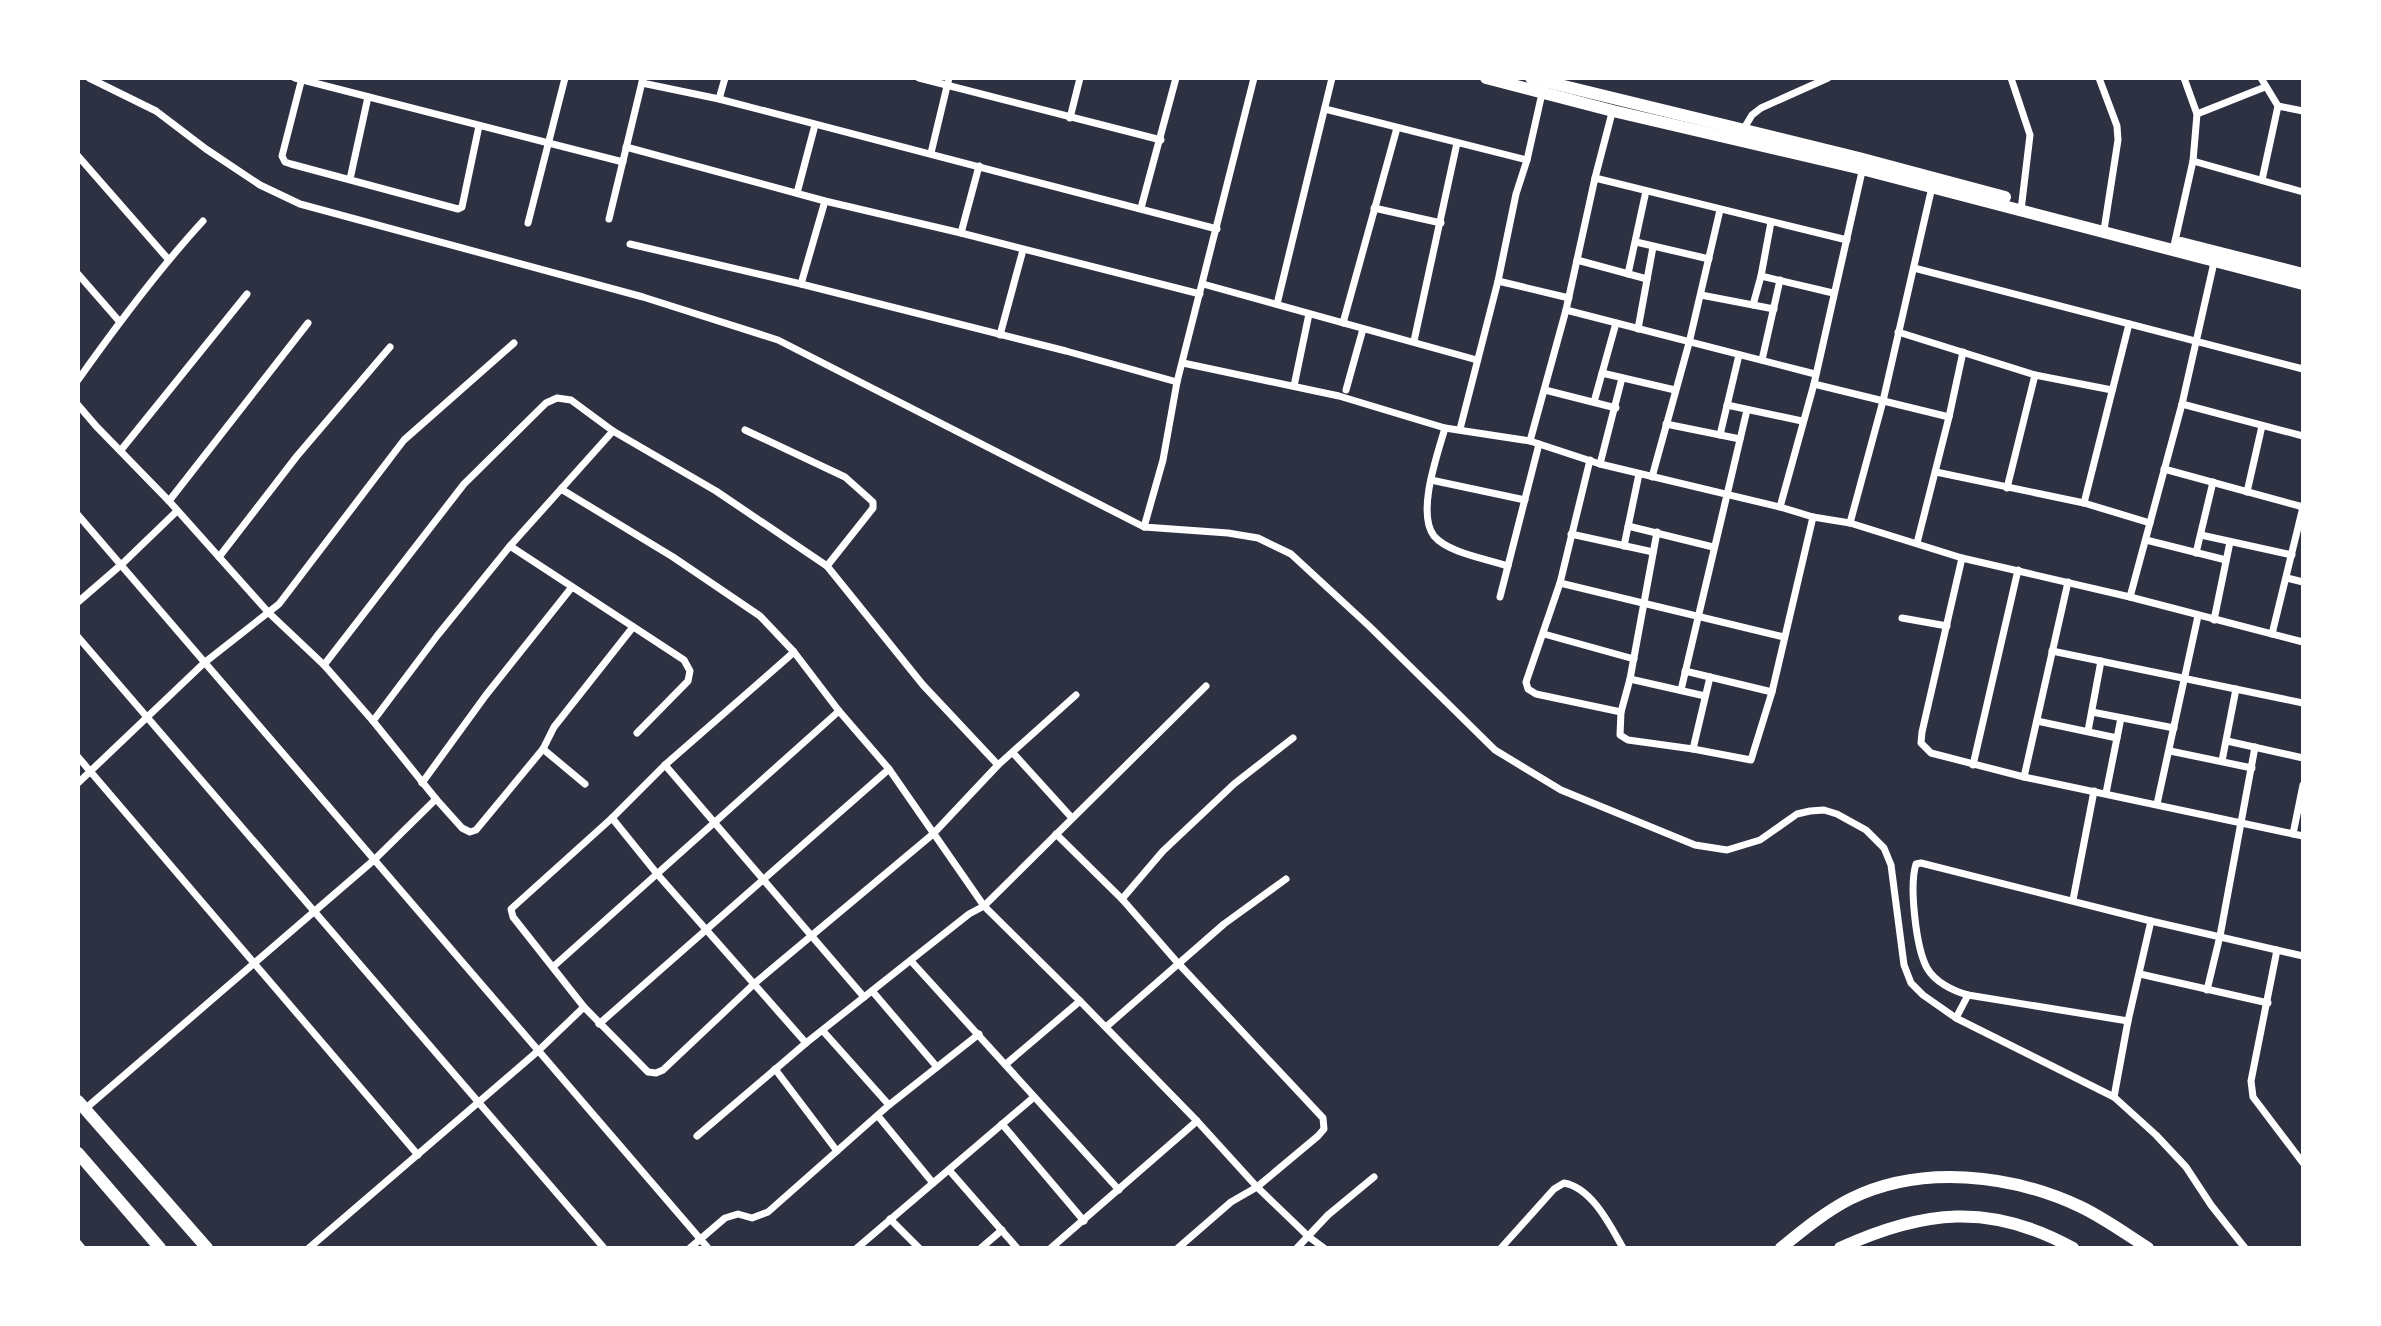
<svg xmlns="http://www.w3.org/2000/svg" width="2381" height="1326" viewBox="0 0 2381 1326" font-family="'Crimson Pro',serif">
	<rect width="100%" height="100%" fill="#2d3142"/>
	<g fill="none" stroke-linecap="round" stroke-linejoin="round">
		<g stroke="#fff" stroke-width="7">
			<polyline points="89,78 156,111 206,149 260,185 300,204 643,297 778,340 1144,527"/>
			<polyline points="295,78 623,162"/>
			<polyline points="302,78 282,156 285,162 291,164 458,209 462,207 479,126"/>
			<polyline points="919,78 1161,140"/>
			<polyline points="1254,78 1177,382 1163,460 1144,527 1228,533 1258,538 1291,554 1369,626 1495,750 1561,790 1695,845 1727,850 1760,840 1797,814 1810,811 1824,810 1837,814 1866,830 1884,848 1891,865 1904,965 1911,983 1923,995 1956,1018"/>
			<polyline points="2011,78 2030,135 2021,210"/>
			<polyline points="2099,78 2117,126 2118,140 2104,230"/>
			<polyline points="2261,78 2278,106 2262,180"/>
			<polyline points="642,83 719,99 1217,229"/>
			<polyline points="719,99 725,78"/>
			<polyline points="2278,106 2303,111"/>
			<polyline points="1325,109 1527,160"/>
			<polyline points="2197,114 2265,87"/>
			<polyline points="1070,118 1080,78"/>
			<polyline points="1743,130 1752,115 1761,108 1828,78"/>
			<polyline points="626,147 825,201 961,233 1200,294"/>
			<polyline points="931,153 949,78"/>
			<polyline points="78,156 168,259"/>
			<polyline points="2193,161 2303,192"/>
			<polyline points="1595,178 1847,240"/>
			<polyline points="350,179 368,97"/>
			<polyline points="797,193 815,125"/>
			<polyline points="1141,208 1176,78"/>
			<polyline points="1374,208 1441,223"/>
			<polyline points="609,219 643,78"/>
			<polyline points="528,223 565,78"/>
			<polyline points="961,233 979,166"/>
			<polyline points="1636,242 1709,259"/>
			<polyline points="630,244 801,284 1066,351 1177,382"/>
			<polyline points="2173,250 2193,161 2197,114 2184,78"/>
			<polyline points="1577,260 1647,279"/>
			<polyline points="1914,268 2303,369"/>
			<polyline points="78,274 119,321"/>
			<polyline points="1628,274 1646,191"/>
			<polyline points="1761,276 1833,293"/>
			<polyline points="1498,281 1569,298"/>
			<polyline points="801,284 825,201"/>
			<polyline points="1203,284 1477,360"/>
			<polyline points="1701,295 1774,309"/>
			<polyline points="1277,304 1332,78"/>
			<polyline points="1753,305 1761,276 1771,222"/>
			<polyline points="1566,310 1815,374"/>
			<polyline points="1343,323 1397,128"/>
			<polyline points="1638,329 1653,247"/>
			<polyline points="1898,332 2035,375 2112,390"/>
			<polyline points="1000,335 1023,250"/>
			<polyline points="1414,341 1457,143"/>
			<polyline points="1762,360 1780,280"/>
			<polyline points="1183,363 1339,396 1445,428 1530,441 1600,464 1780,507 1813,517 1850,523 1962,558 2130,597 2303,642"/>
			<polyline points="1602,373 1675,390"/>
			<path d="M78,380C117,325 157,271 203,221"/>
			<polyline points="1814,384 1949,417"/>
			<polyline points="1294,386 1309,314"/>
			<polyline points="1346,390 1363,329"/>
			<polyline points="1545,390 1616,408"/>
			<polyline points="1594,402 1616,323"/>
			<polyline points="2182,404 2303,436"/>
			<polyline points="78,405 96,426 169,501 269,613 324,665 373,721 436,799 462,828 470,832 476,830 543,749 554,727 633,627"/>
			<polyline points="1727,405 1802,421"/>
			<polyline points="1666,424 1740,439"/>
			<path d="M1445,428C1438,453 1416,513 1434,536C1448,553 1488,559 1508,566"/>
			<polyline points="1460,429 1498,281 1516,194 1527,160 1543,89"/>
			<polyline points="745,430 845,477 873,502 873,508 827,566"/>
			<polyline points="1720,435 1739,355"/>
			<polyline points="1530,441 1566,310 1595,178 1613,109"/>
			<polyline points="121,450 247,294"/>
			<polyline points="1590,460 1560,583 1526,682 1528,689 1536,694 1621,712"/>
			<polyline points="1600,464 1622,378"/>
			<polyline points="2164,469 2303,507"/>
			<polyline points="1936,472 2084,503 2150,523"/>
			<polyline points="1652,477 1689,343 1720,210"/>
			<polyline points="1431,480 1525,500"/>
			<polyline points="2007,488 2035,375"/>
			<polyline points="561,489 673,557 760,616 794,652 839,711 889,769 984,906 1080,1001 1197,1121 1257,1187 1309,1237 1324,1248"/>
			<polyline points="2247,492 2262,426"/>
			<polyline points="169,501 308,323"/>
			<polyline points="2084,503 2129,324"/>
			<polyline points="1780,507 1814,384 1863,167"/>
			<polyline points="78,515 708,1248"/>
			<polyline points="1850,523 1883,401 1932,187"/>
			<polyline points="1628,526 1713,547"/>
			<polyline points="1657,532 1630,679 1621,712 1620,735 1628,740 1693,749 1751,760 1772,692 1813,517"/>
			<polyline points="1571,534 1653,552"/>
			<polyline points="2201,535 2292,555"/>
			<polyline points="2146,540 2226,560"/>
			<polyline points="1917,543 1949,417 1963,352"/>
			<polyline points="510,546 684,660 690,671 688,681 637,733"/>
			<polyline points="1624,546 1639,474"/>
			<polyline points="2196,553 2213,482"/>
			<polyline points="219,557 297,456 390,347"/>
			<polyline points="1962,558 1922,732 1921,743 1931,753 2024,777 2303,836"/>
			<polyline points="2287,578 2303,582"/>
			<polyline points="1560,583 1784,637"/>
			<polyline points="1500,597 1539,444"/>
			<polyline points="2130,597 2182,404 2215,258"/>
			<polyline points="78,602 122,564 177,511"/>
			<polyline points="1902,618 1947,626"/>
			<polyline points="2214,620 2230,542"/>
			<polyline points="1544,634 1634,659"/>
			<polyline points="2272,634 2303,507"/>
			<polyline points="78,637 604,1248"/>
			<polyline points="2052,651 2303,703"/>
			<polyline points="794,652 665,765 612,818 511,909 513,917 584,1007 648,1072 656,1073 663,1070 755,983 933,834 998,765 1076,695"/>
			<polyline points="324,665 464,484 546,403 557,398 571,400 613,431 716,491 827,566 923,685 998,765"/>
			<polyline points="1685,671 1772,692"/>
			<polyline points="1630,679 1705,696"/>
			<polyline points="1681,690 1747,410"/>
			<polyline points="2092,712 2174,728"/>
			<polyline points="373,721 437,636 510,546 613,431"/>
			<polyline points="2037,721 2117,738"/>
			<polyline points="2088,731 2101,661"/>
			<polyline points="2227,741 2303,758"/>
			<polyline points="543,749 585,784"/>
			<polyline points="1693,749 1710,677"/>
			<polyline points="2170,751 2252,768"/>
			<polyline points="1013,753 1072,818"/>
			<polyline points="78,757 418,1155"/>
			<polyline points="2222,761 2236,689"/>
			<polyline points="665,765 864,997"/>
			<polyline points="1973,765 2018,570"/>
			<polyline points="2024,777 2068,582"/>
			<polyline points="78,783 204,663 279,604 404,440 514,343"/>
			<polyline points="422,783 486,695 572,587"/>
			<polyline points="2106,793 2121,718"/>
			<polyline points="2157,804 2198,616"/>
			<polyline points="612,818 658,875 806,1043"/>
			<polyline points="1056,834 1122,899 1177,962 1323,1118 1324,1129 1318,1136 1257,1187 1231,1202 1178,1248"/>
			<polyline points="2293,834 2303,785"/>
			<polyline points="1122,899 1163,851 1234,784 1293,738"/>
			<polyline points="2073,900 2094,791"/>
			<polyline points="2277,950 2251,1081 2253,1097 2303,1163"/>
			<polyline points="911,961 1119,1190"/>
			<polyline points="554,966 839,711"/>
			<polyline points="2140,974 2268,1003"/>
			<polyline points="2207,990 2220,936 2255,747"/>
			<polyline points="873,992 937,1067"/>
			<polyline points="1968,995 1956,1018 2114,1097 2156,1135 2186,1167 2211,1205 2245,1248"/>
			<path d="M2128,1021L1968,995C1953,991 1935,982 1927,968C1916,948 1909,886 1916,864L1921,863L2151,921L2303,956"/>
			<polyline points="599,1024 889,769"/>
			<polyline points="1106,1027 1224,924 1286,879"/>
			<polyline points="823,1031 889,1105"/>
			<polyline points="1006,1064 1080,1001"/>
			<polyline points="775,1069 837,1151"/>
			<polyline points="2114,1097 2128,1021 2151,921"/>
			<polyline points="85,1109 374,860 436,799"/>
			<polyline points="878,1116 933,1183"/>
			<polyline points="1002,1124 1084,1221"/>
			<polyline points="697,1136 806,1043 969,914 984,906 1206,686"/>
			<polyline points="949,1170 1017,1248"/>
			<polyline points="890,1219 919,1248"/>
			<polyline points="78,1243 82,1248"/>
			<polyline points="309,1248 538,1051 584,1007"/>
			<polyline points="690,1248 725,1218 738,1214 752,1218 768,1212 889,1105 979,1034"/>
			<polyline points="857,1248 1034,1097"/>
			<polyline points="981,1248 1002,1230"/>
			<polyline points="1051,1248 1197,1121"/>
			<polyline points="1297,1248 1328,1215 1374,1177"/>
			<path d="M1501,1248L1554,1189L1564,1183C1592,1188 1610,1225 1623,1248"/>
		</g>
		<g stroke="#fff" stroke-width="12">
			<polyline points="1486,78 1613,111 1862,169 2303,284"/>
			<polyline points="1531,78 1859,158 2005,197"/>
			<polyline points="2181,243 2303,274"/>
			<path d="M1781,1248C1803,1230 1825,1212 1850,1199C1921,1164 2011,1174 2081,1207C2104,1218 2126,1234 2148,1248"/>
			<path d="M1840,1248C1923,1210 1990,1202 2073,1248"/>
		</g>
		<g stroke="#fff" stroke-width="12">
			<polyline points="78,1101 207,1248"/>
			<polyline points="78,1153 160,1248"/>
		</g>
	</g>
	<rect width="2381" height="1326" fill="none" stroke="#ffffff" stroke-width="160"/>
</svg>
